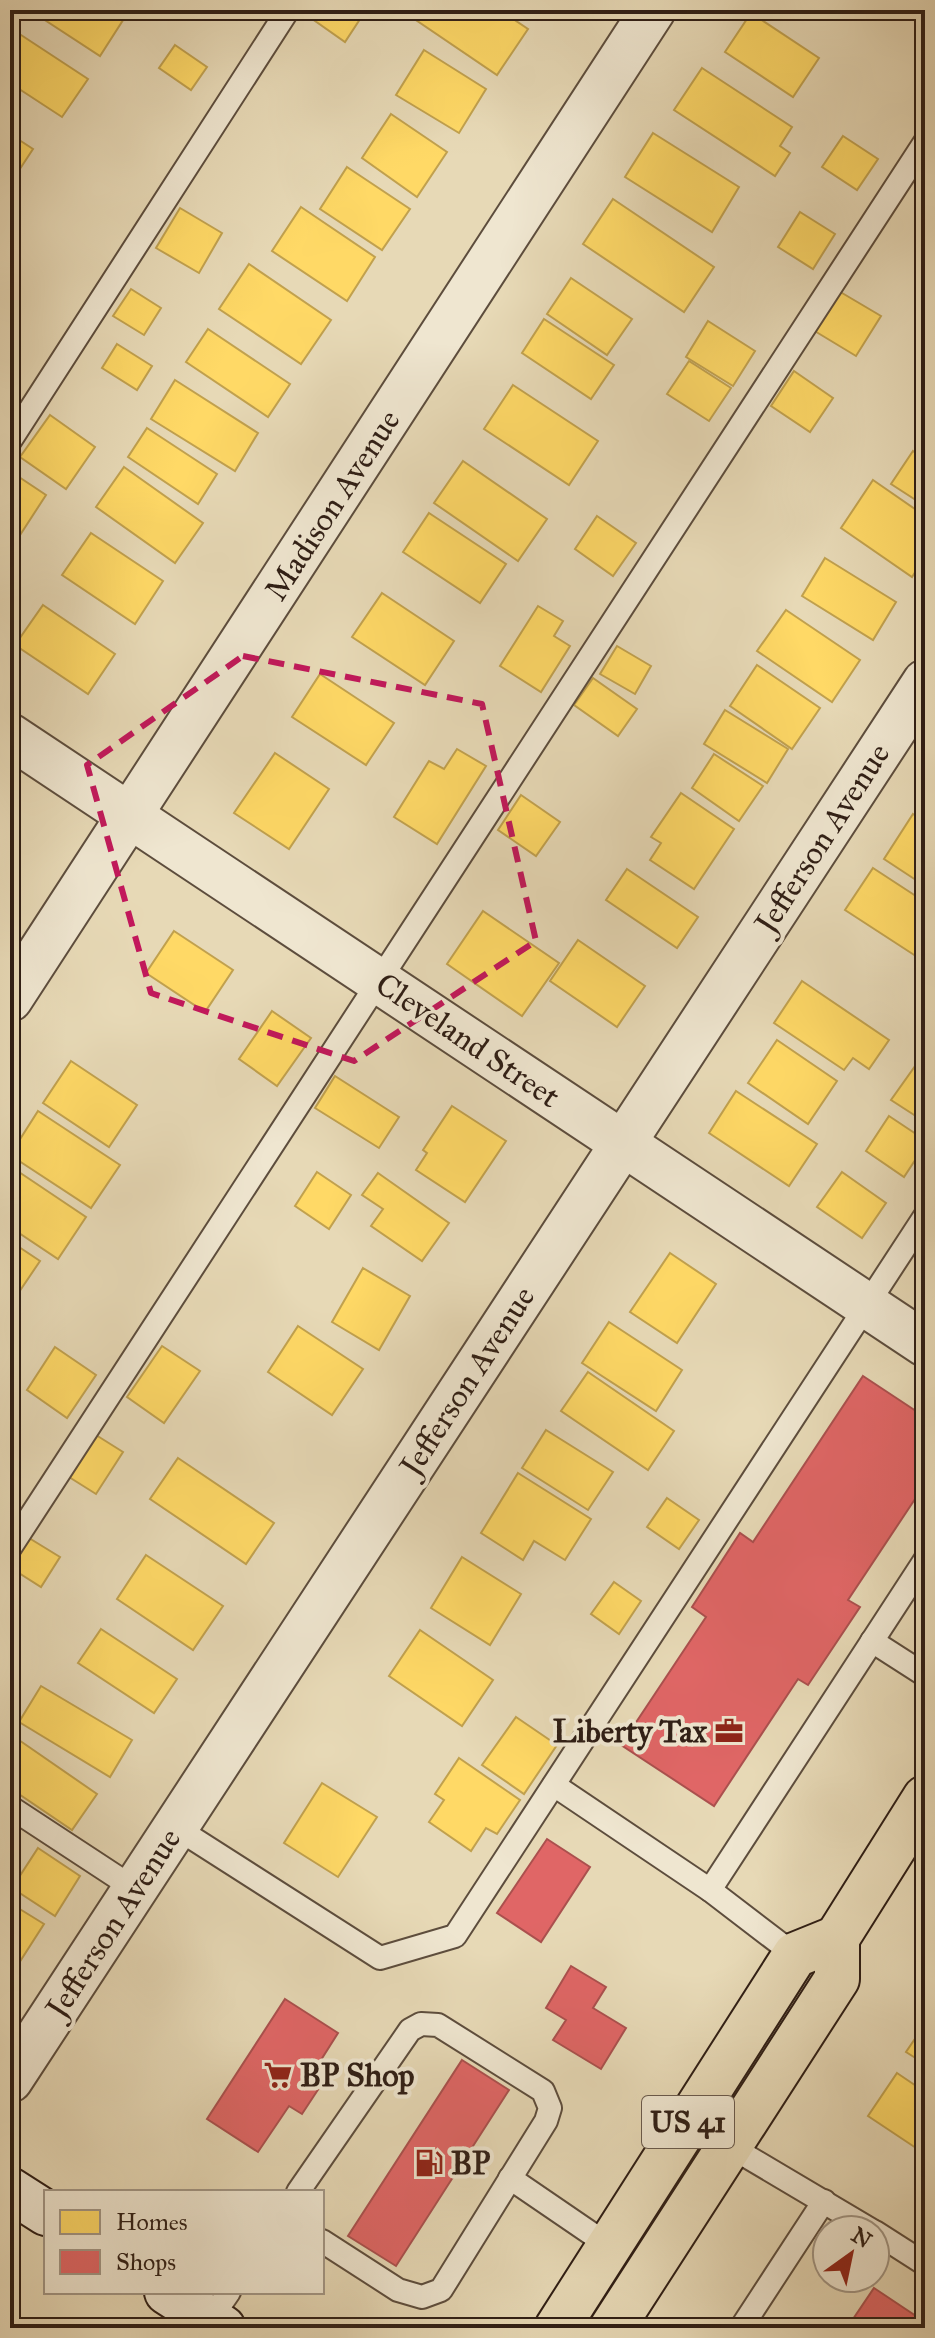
<svg xmlns="http://www.w3.org/2000/svg" width="935" height="2338" viewBox="0 0 935 2338" font-family="'IM FELL Great Primer',serif">
	<rect width="100%" height="100%" fill="#e7d9b6"/>
	<filter id="stains"><feTurbulence type="fractalNoise" baseFrequency=".0025" numOctaves="4"/><feColorMatrix values="0 0 0 0 .2 0 0 0 0 .09 0 0 0 0 .02 0 0 0 .5 -.17"/></filter>
	<radialGradient id="worn" r=".72"><stop offset=".6" stop-color="#630" stop-opacity="0"/><stop offset="1" stop-color="#630" stop-opacity=".3"/></radialGradient>
	<g fill="#ffd966" stroke="#c1a14e" stroke-width="2">
		<polygon points="114,10 125,17 100,56 31,11"/>
		<polygon points="312,10 366,10 345,42 308,16"/>
		<polygon points="410,10 500,10 528,29 497,75 407,14"/>
		<polygon points="751,13 819,58 793,97 725,52"/>
		<polygon points="18,33 88,79 62,117 10,83 10,46"/>
		<polygon points="175,45 207,67 191,90 159,68"/>
		<polygon points="424,50 486,89 459,133 396,95"/>
		<polygon points="702,68 792,127 780,146 790,153 775,176 674,110"/>
		<polygon points="391,114 447,152 417,197 362,158"/>
		<polygon points="653,133 739,187 712,232 625,177"/>
		<polygon points="10,134 33,149 10,184"/>
		<polygon points="843,136 878,159 857,190 822,167"/>
		<polygon points="347,167 410,209 382,250 320,209"/>
		<polygon points="613,199 714,267 684,312 583,244"/>
		<polygon points="301,207 375,257 347,301 272,251"/>
		<polygon points="180,208 222,233 199,273 156,248"/>
		<polygon points="800,212 835,234 813,269 778,247"/>
		<polygon points="249,264 331,320 301,364 219,309"/>
		<polygon points="571,278 632,319 607,355 547,314"/>
		<polygon points="131,289 161,308 144,335 113,316"/>
		<polygon points="837,290 881,316 856,356 813,330"/>
		<polygon points="544,319 614,365 591,399 522,353"/>
		<polygon points="708,321 755,351 733,386 686,357"/>
		<polygon points="208,329 290,384 268,417 186,362"/>
		<polygon points="117,344 152,366 137,390 102,368"/>
		<polygon points="689,361 731,388 709,421 667,394"/>
		<polygon points="794,371 833,398 810,432 771,406"/>
		<polygon points="175,380 258,433 235,471 151,419"/>
		<polygon points="513,385 598,441 569,485 484,429"/>
		<polygon points="50,415 95,447 66,489 20,457"/>
		<polygon points="147,428 217,474 198,504 128,457"/>
		<polygon points="913,451 925,460 925,506 891,484"/>
		<polygon points="463,461 547,519 518,561 434,503"/>
		<polygon points="124,467 203,523 175,563 96,507"/>
		<polygon points="10,471 46,495 11,549 10,549"/>
		<polygon points="873,480 925,516 925,557 912,577 841,528"/>
		<polygon points="429,513 506,564 480,603 403,552"/>
		<polygon points="597,516 636,543 613,576 575,549"/>
		<polygon points="91,533 163,581 135,624 62,575"/>
		<polygon points="825,558 896,602 873,640 802,596"/>
		<polygon points="382,593 454,641 425,685 352,637"/>
		<polygon points="43,605 115,654 88,694 15,645"/>
		<polygon points="538,606 563,621 554,636 570,646 541,692 500,666"/>
		<polygon points="786,610 860,660 832,702 757,651"/>
		<polygon points="617,646 651,666 635,694 600,674"/>
		<polygon points="757,665 820,708 792,749 730,706"/>
		<polygon points="320,674 394,723 366,765 292,717"/>
		<polygon points="593,678 637,709 618,736 574,705"/>
		<polygon points="725,710 788,749 767,783 704,744"/>
		<polygon points="457,749 486,766 437,844 394,817 429,761 444,769"/>
		<polygon points="275,753 329,789 289,849 234,813"/>
		<polygon points="714,754 763,786 739,821 692,788"/>
		<polygon points="681,793 734,829 694,889 650,860 661,843 651,837"/>
		<polygon points="521,795 560,822 536,856 498,830"/>
		<polygon points="913,814 925,822 925,886 884,859"/>
		<polygon points="873,868 925,902 925,962 845,910"/>
		<polygon points="627,869 698,917 677,948 606,900"/>
		<polygon points="483,911 559,963 522,1016 447,964"/>
		<polygon points="174,931 233,970 205,1012 146,973"/>
		<polygon points="578,940 645,986 617,1027 550,981"/>
		<polygon points="802,981 889,1040 869,1069 853,1058 844,1070 774,1023"/>
		<polygon points="272,1011 311,1038 277,1086 239,1059"/>
		<polygon points="777,1040 837,1081 808,1124 748,1083"/>
		<polygon points="71,1061 137,1105 109,1147 43,1103"/>
		<polygon points="918,1062 925,1067 925,1122 891,1100"/>
		<polygon points="335,1076 399,1117 379,1148 315,1108"/>
		<polygon points="736,1091 817,1144 789,1186 709,1133"/>
		<polygon points="452,1106 506,1141 465,1202 416,1170 427,1153 423,1150"/>
		<polygon points="38,1111 120,1165 91,1208 10,1155"/>
		<polygon points="889,1116 925,1140 925,1145 904,1177 866,1151"/>
		<polygon points="10,1166 86,1217 58,1259 10,1227"/>
		<polygon points="317,1172 351,1195 329,1229 295,1206"/>
		<polygon points="842,1172 886,1203 862,1238 817,1207"/>
		<polygon points="378,1173 449,1223 422,1261 371,1226 383,1209 362,1195"/>
		<polygon points="10,1241 40,1261 11,1304 10,1303"/>
		<polygon points="670,1253 716,1284 677,1343 630,1312"/>
		<polygon points="363,1268 410,1296 379,1350 332,1322"/>
		<polygon points="609,1322 682,1370 656,1411 582,1363"/>
		<polygon points="298,1326 363,1369 332,1415 268,1372"/>
		<polygon points="162,1346 200,1371 164,1423 127,1397"/>
		<polygon points="55,1347 96,1375 67,1418 27,1390"/>
		<polygon points="588,1372 674,1431 648,1470 561,1411"/>
		<polygon points="546,1430 613,1472 588,1510 522,1468"/>
		<polygon points="96,1435 123,1452 96,1494 69,1477"/>
		<polygon points="178,1458 274,1523 246,1564 150,1499"/>
		<polygon points="518,1473 591,1519 565,1560 534,1541 523,1560 481,1533"/>
		<polygon points="667,1498 699,1520 679,1549 647,1527"/>
		<polygon points="29,1538 60,1557 41,1587 11,1568"/>
		<polygon points="146,1555 223,1606 193,1650 117,1599"/>
		<polygon points="462,1557 521,1594 490,1645 431,1608"/>
		<polygon points="614,1582 641,1601 619,1634 591,1614"/>
		<polygon points="101,1629 177,1679 154,1713 78,1663"/>
		<polygon points="420,1630 493,1680 462,1726 389,1676"/>
		<polygon points="41,1686 132,1740 110,1777 19,1722"/>
		<polygon points="516,1717 557,1745 524,1794 482,1765"/>
		<polygon points="16,1738 97,1794 72,1830 10,1788 10,1748"/>
		<polygon points="459,1758 520,1800 497,1834 486,1828 471,1851 429,1822 444,1800 435,1794"/>
		<polygon points="322,1783 377,1817 338,1877 284,1843"/>
		<polygon points="38,1848 80,1876 55,1916 12,1888"/>
		<polygon points="10,1903 44,1924 10,1977"/>
		<polygon points="925,2024 925,2064 906,2052"/>
		<polygon points="897,2073 925,2092 925,2154 868,2116"/>
	</g>
	<g fill="#e06666" stroke="#ab504e" stroke-width="2">
		<polygon points="863,1376 925,1417 925,1484 848,1600 860,1607 808,1685 798,1679 714,1806 621,1745 706,1617 692,1607 740,1533 753,1542"/>
		<polygon points="547,1839 590,1867 541,1942 497,1913"/>
		<polygon points="571,1966 606,1987 593,2008 626,2028 601,2069 553,2040 566,2020 546,2008"/>
		<polygon points="285,1999 338,2033 314,2071 325,2079 302,2114 289,2106 258,2152 207,2119"/>
		<polygon points="462,2060 509,2090 396,2266 348,2236"/>
		<polygon points="874,2288 925,2322 925,2328 847,2328"/>
	</g>
	<g fill="none" stroke-linecap="round" stroke-linejoin="round">
		<defs>
			<g id="lane">
				<polyline points="10,441 288,10"/>
				<polyline points="10,1548 925,142"/>
				<polyline points="872,1641 925,1675"/>
				<polyline points="554,1785 710,1890 795,1955"/>
				<polyline points="10,1807 135,1889"/>
				<polyline points="175,1827 380,1958 455,1936 925,1216"/>
				<polyline points="710,1890 925,1560"/>
				<polyline points="731,2147 871,2230"/>
				<polyline points="510,2178 608,2245"/>
				<polyline points="298,2192 410,2030 421,2024 438,2025 543,2091 550,2108 546,2121 441,2290 422,2297 398,2290 322,2241"/>
				<polyline points="875,2232 925,2264"/>
				<polyline points="207,2324 229,2292"/>
				<polyline points="741,2328 824,2201"/>
			</g>
			<g id="street">
				<polyline points="10,736 925,1344"/>
				<polyline points="10,999 653,10"/>
				<polyline points="10,2080 925,682"/>
			</g>
			<g id="secondary">
				<polyline points="10,2190 46,2213"/>
				<polyline points="167,2292 223,2328"/>
			</g>
			<g id="primary">
				<polyline points="557,2328 795,1955 837,1938"/>
				<polyline points="612,2328 837,1979 837,1938 925,1798"/>
			</g>
		</defs>
		<use href="#lane" stroke="#5d4d3d" stroke-width="26"/>
		<use href="#street" stroke="#5d4d3d" stroke-width="48"/>
		<use href="#secondary" stroke="#2f1e15" stroke-width="48"/>
		<use href="#primary" stroke="#2f1e15" stroke-width="48"/>
		<use href="#lane" stroke="#efe6d0" stroke-width="22"/>
		<use href="#street" stroke="#efe6d0" stroke-width="44"/>
		<use href="#secondary" stroke="#efe6d0" stroke-width="44"/>
		<use href="#primary" stroke="#e7d9b6" stroke-width="44"/>
	</g>
	<path fill="none" stroke="#c2185b" stroke-width="6" stroke-dasharray="16 10" stroke-linejoin="round" d="M243,656L482,704L536,941L354,1061L151,993L87,765Z"/>
	<defs>
		<symbol id="office-bare" viewBox="-9 -9 18 18"><path d="M-6-3h4V-5.5h4V-3h4V5H-6ZM-1-4.5V-3h2v-1.5ZM-6 0V1H6V0Z" fill="#8f2418" stroke="#efe6d0" stroke-width="2.5" paint-order="stroke"/></symbol>
		<symbol id="supermarket-bare" viewBox="-9 -9 18 18"><path d="M-6-5.5h2.5l.6 2H6L4.5 2H-2.5L-4.4-4H-6ZM-1.5 3.2a1.3 1.3 0 1 0 .1 0ZM3 3.2a1.3 1.3 0 1 0 .1 0Z" fill="#8f2418" stroke="#efe6d0" stroke-width="2.5" paint-order="stroke"/></symbol>
		<symbol id="fuel-bare" viewBox="-9 -9 18 18"><path d="M-5.5-6h7V0h2V4h1.3V-2.5L3-4.5l.8-.8L6-3V5H2.5V1h-1V6h-7ZM-4.2-4.7v3.2H.2V-4.7Z" fill="#8f2418" stroke="#efe6d0" stroke-width="2.5" paint-order="stroke"/></symbol>
	</defs>
	<g fill-rule="evenodd">
		<use href="#office-bare" x="709" y="1711" width="40" height="40"/>
		<use href="#supermarket-bare" x="258" y="2055" width="40" height="40"/>
		<use href="#fuel-bare" x="409" y="2143" width="40" height="40"/>
	</g>
	<g text-anchor="middle" stroke-width="8" stroke-linejoin="round" paint-order="stroke">
		<rect fill="#efe6d0" stroke="#695a4d" stroke-width="2" x="642" y="2096" width="92" height="52" rx="6"/>
		<g font-size="30" font-weight="bold" fill="#2f1e15">
			<text x="688" y="2132">US 41</text>
		</g>
		<g font-size="32" fill="#2f1e15" stroke="#efe6d0">
			<text transform="translate(332 505) rotate(-57)" y="11">Madison Avenue</text>
			<text transform="translate(822 838) rotate(-57)" y="11">Jefferson Avenue</text>
			<text transform="translate(468 1040) rotate(34)" y="11">Cleveland Street</text>
			<text transform="translate(467 1381) rotate(-57)" y="11">Jefferson Avenue</text>
			<text transform="translate(113 1923) rotate(-57)" y="11">Jefferson Avenue</text>
		</g>
		<g font-size="32" font-weight="bold" fill="#2f1e15" stroke="#efe6d0" text-anchor="start">
			<text x="707" y="1742" text-anchor="end">Liberty Tax</text>
			<text x="300" y="2086">BP Shop</text>
			<text x="451" y="2174">BP</text>
		</g>
	</g>
	<rect width="935" height="2338" fill="none" stroke="#e7d9b6" stroke-width="40"/>
	<rect x="12" y="12" width="911" height="2314" fill="none" stroke="#2f1e15" stroke-width="4"/>
	<rect x="20" y="20" width="895" height="2298" fill="none" stroke="#2f1e15" stroke-width="2"/>
	<rect x="44" y="2190" width="280" height="104" fill="#efe6d0" stroke="#a29685" stroke-width="2"/>
	<rect x="60" y="2210" width="40" height="24" fill="#ffd966" stroke="#a29685" stroke-width="2"/>
	<text x="116" y="2230" font-size="24" fill="#2f1e15">Homes</text>
	<rect x="60" y="2250" width="40" height="24" fill="#e06666" stroke="#a29685" stroke-width="2"/>
	<text x="116" y="2270" font-size="24" fill="#2f1e15">Shops</text>
	<g transform="translate(851 2254) rotate(33)"><circle r="38" fill="#efe6d0" stroke="#a29685" stroke-width="2"/>
	<path d="M0-6L14 30L0 20L-14 30Z" fill="#8f2418"/>
	<text y="-12" font-size="22" font-weight="bold" text-anchor="middle" fill="#2f1e15">N</text>
	</g>
	<rect width="100%" height="100%" filter="url(#stains)"/>
	<rect width="100%" height="100%" fill="url(#worn)"/>
</svg>
